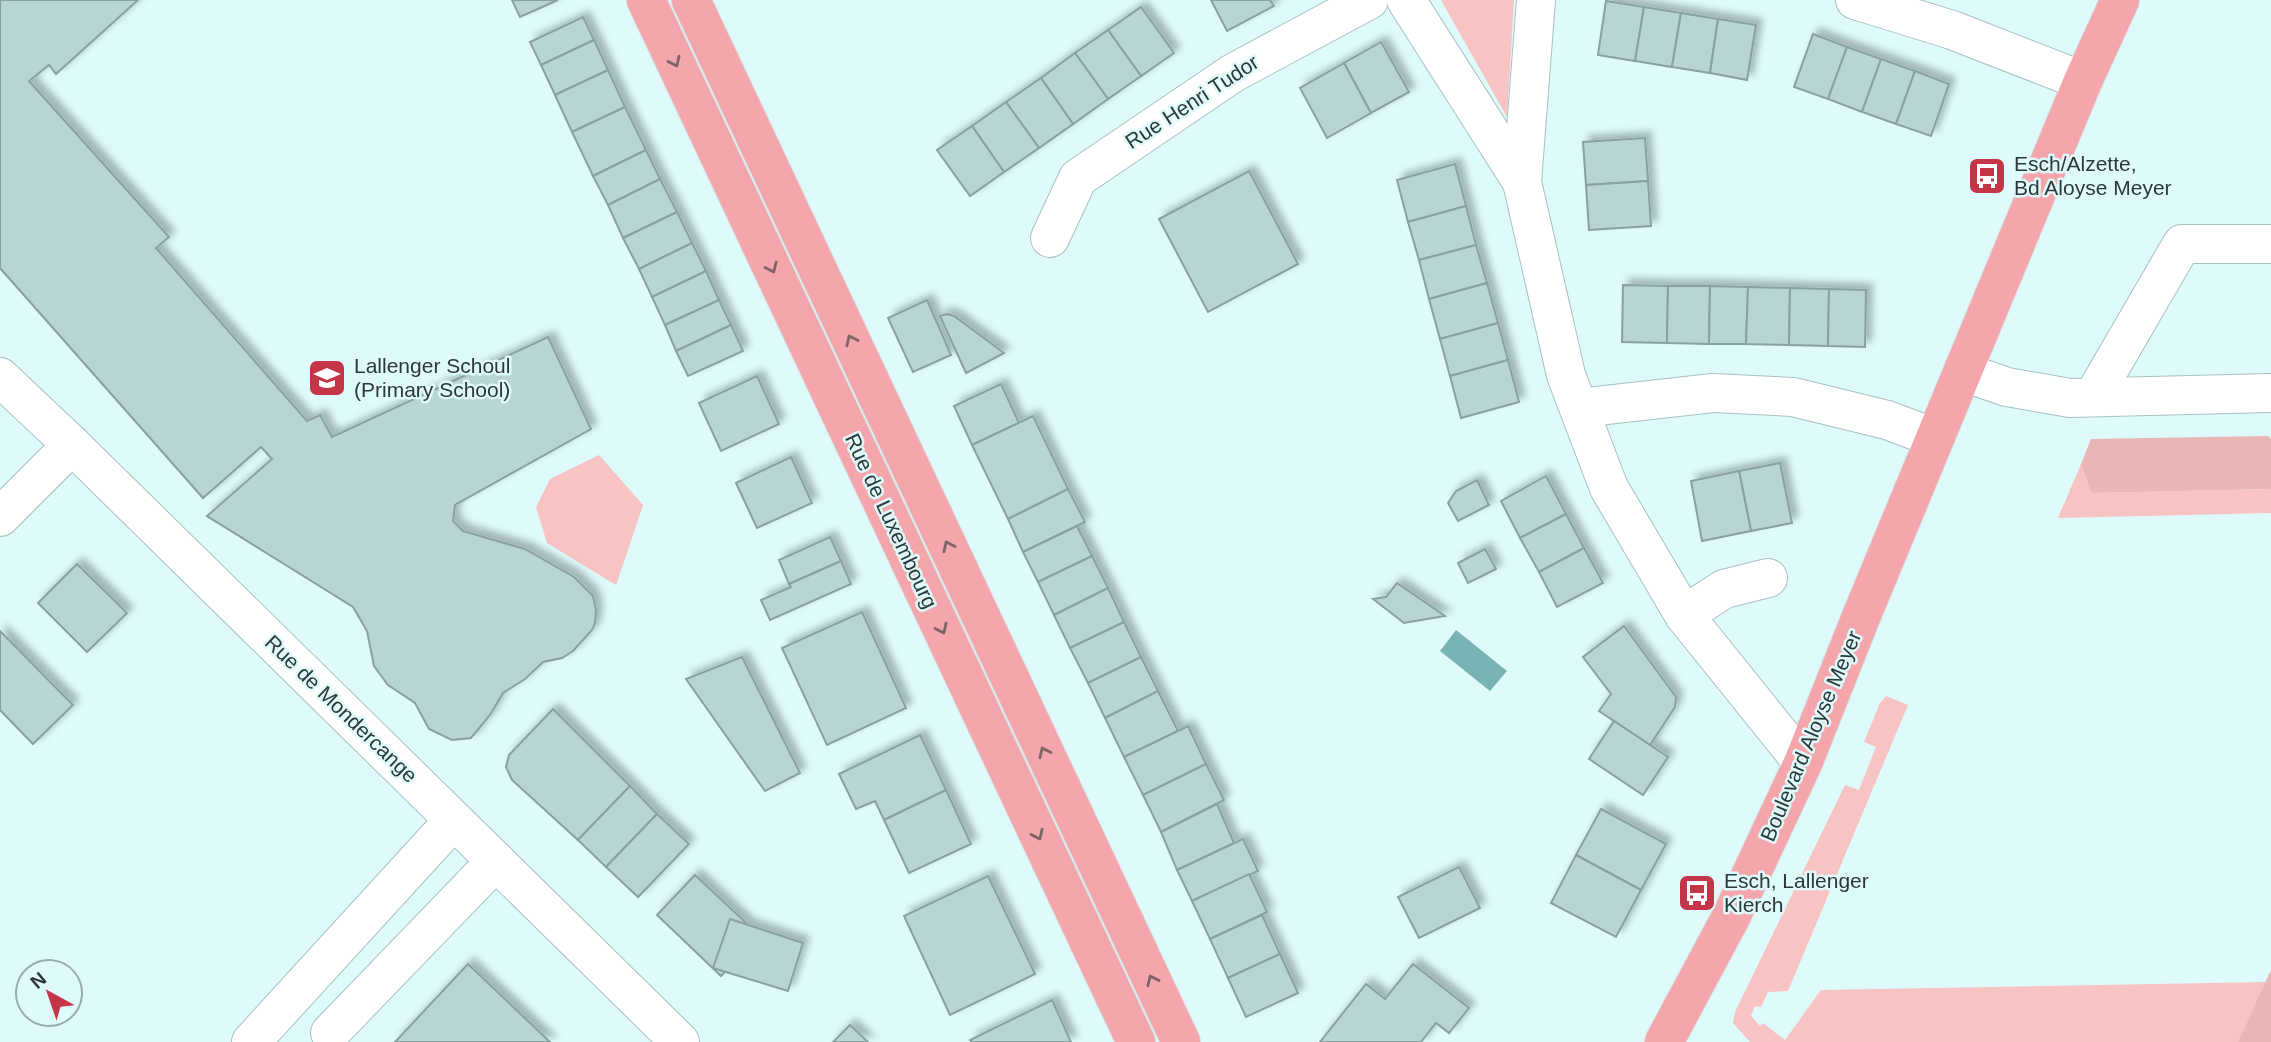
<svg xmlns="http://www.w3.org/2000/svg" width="2271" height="1042" viewBox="0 0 2271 1042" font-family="Helvetica,sans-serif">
	<defs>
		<filter id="shadow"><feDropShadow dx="6" dy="-6" stdDeviation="3.5" flood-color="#0004"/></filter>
	</defs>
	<rect width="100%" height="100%" fill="#dffafa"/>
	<g fill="#f7c3c3">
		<polygon points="1441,0 1514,0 1507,117"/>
		<polygon points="599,455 643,505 616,585 547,543 536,507 550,479"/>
		<polygon points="2081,464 2093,493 2271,489 2271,513 2058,518"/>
		<polygon points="1886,696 1908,705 1788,991 1768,992 1761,1007 1755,1006 1751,1016 1760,1026 1763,1023 1785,1040 1821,990 2266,982 2238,1042 1750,1042 1733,1023 1735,1012 1845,785 1859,790 1876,747 1864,742 1880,703"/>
	</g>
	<g fill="#e9b5b5">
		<polygon points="2268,436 2271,439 2271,489 2092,493 2081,464 2091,439"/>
		<polygon points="2271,970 2271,1042 2238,1042"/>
	</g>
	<polygon fill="#79b3b3" points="1456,630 1507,671 1490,691 1440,651"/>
	<g fill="#b9d4d4" stroke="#88a1a1" stroke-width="2" filter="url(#shadow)">
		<polygon points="0,0 138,0 56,74 49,65 29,81 169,237 156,248 307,421 320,415 332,437 548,337 591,429 455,505 453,521 463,531 525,549 574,577 593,596 596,610 595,623 592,630 573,651 562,658 543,662 525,679 503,693 490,715 471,738 452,740 429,729 415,703 388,685 374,666 367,631 353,607 207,516 272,459 261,447 203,498 0,268"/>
		<polygon points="512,0 558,0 520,17"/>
		<polygon points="1211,0 1270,0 1274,6 1227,31"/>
		<polygon points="1606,1 1644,7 1635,61 1598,55"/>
		<polygon points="1141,7 1174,53 1141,76 1108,30"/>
		<polygon points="1644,7 1681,13 1672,67 1635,61"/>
		<polygon points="1681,13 1718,19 1710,73 1672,67"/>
		<polygon points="583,17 594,40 541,65 530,42"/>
		<polygon points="1718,19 1756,25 1747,80 1710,73"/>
		<polygon points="1108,30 1141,76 1108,99 1075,53"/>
		<polygon points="1813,34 1847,47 1828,99 1794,87"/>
		<polygon points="594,40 608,70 555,95 541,65"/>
		<polygon points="1381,42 1409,92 1371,113 1344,63"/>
		<polygon points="1847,47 1881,59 1862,112 1828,99"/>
		<polygon points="1075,53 1108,99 1073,124 1041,78"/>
		<polygon points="1881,59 1915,71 1896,124 1862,112"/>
		<polygon points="1344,63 1371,113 1327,138 1300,88"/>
		<polygon points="608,70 625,107 572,132 555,95"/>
		<polygon points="1915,71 1949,84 1931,136 1896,124"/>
		<polygon points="1041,78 1073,124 1039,148 1006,102"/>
		<polygon points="1006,102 1039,148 1004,172 972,126"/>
		<polygon points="625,107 646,150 593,176 572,132"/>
		<polygon points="972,126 1004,172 970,196 937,150"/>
		<polygon points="1645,138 1648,181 1586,185 1583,142"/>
		<polygon points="646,150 660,179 608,205 593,176"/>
		<polygon points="1455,164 1466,206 1408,222 1397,180"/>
		<polygon points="1249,171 1298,264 1208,312 1159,219"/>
		<polygon points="660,179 677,212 623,238 608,205"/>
		<polygon points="1648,181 1651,226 1589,230 1586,185"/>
		<polygon points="1466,206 1476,245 1419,260 1408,222"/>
		<polygon points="677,212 692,243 639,269 623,238"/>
		<polygon points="692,243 706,271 652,297 639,269"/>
		<polygon points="1476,245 1487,283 1429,299 1419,260"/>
		<polygon points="706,271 719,300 665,325 652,297"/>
		<polygon points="1487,283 1498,323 1440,339 1429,299"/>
		<polygon points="1623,285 1668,286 1667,343 1622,342"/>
		<polygon points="1668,286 1710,286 1709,344 1667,343"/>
		<polygon points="1710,286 1748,287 1746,344 1709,344"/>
		<polygon points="1748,287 1790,288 1789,345 1746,344"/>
		<polygon points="1790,288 1829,289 1828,346 1789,345"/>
		<polygon points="1829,289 1866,290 1865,347 1828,346"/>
		<polygon points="719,300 731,325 676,351 665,325"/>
		<polygon points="927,300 951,355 913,372 888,318"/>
		<polygon points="947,314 954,316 1004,353 966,373 940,316"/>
		<polygon points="1498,323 1508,360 1450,376 1440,339"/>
		<polygon points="731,325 743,351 688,376 676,351"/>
		<polygon points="1508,360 1519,402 1461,418 1450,376"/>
		<polygon points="757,376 779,424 721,451 699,403"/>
		<polygon points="1001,384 1019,423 972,445 954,406"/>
		<polygon points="1033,416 1068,489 1008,519 972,445"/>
		<polygon points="791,457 812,503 757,528 736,483"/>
		<polygon points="1780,463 1792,523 1751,531 1739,471"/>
		<polygon points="1739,471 1751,531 1702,541 1691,481"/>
		<polygon points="1546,476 1566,514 1520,538 1501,501"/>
		<polygon points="1477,480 1489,505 1458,521 1448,503 1456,491"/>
		<polygon points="1068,489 1085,522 1023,552 1008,519"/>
		<polygon points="1566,514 1584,548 1539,572 1520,538"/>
		<polygon points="1077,526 1092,556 1038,582 1023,552"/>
		<polygon points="830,537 841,561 789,584 779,560"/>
		<polygon points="1584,548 1603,583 1557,607 1539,572"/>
		<polygon points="1485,549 1496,569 1468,583 1458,563"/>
		<polygon points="1092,556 1108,588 1054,615 1038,582"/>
		<polygon points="841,561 851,584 770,620 761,600 791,587 789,584"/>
		<polygon points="77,564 127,613 87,652 38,603"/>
		<polygon points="1397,583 1445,616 1404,623 1373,599 1386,597"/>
		<polygon points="1108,588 1124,622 1070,648 1054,615"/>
		<polygon points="862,612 906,708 827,745 782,648"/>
		<polygon points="1124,622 1141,657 1088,683 1070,648"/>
		<polygon points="1624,626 1676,697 1675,707 1650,745 1599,711 1611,694 1583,657"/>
		<polygon points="0,631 73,705 33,744 0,710"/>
		<polygon points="742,657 800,773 765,791 686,679"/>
		<polygon points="1141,657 1158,691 1105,718 1088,683"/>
		<polygon points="1158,691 1178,731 1124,757 1105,718"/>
		<polygon points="553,709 630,786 578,840 512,780 506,767 509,755"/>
		<polygon points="1614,721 1668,757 1643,795 1589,759"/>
		<polygon points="1188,726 1206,764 1143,795 1124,757"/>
		<polygon points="920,735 946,790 884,820 875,801 856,809 839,774"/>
		<polygon points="1206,764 1224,800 1161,832 1143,795"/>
		<polygon points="630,786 657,814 606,867 578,840"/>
		<polygon points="946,790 971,844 909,873 884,820"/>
		<polygon points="1217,804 1234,843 1177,870 1161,832"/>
		<polygon points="1601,809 1666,844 1641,890 1576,855"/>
		<polygon points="657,814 689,844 638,897 606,867"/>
		<polygon points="1243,839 1258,871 1192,901 1177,870"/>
		<polygon points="1576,855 1641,890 1616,937 1551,903"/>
		<polygon points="1459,867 1480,908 1419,938 1398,897"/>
		<polygon points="1249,874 1267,912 1210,939 1192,901"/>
		<polygon points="695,875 760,936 721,976 657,915"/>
		<polygon points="988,876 1035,974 950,1015 904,916"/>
		<polygon points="1262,915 1280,954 1228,978 1210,939"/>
		<polygon points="730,919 803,943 788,991 713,968"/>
		<polygon points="1280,954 1298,993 1246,1017 1228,978"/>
		<polygon points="468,964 550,1042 395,1042"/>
		<polygon points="1413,964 1469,1008 1449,1033 1436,1023 1421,1042 1320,1042 1366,984 1385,999"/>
		<polygon points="1052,1000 1071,1042 972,1042 970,1040"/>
		<polygon points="850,1025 868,1042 833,1042"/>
	</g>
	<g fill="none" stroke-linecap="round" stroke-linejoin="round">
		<defs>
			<g id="minor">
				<polyline points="1406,0 1522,182"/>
				<polyline points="1536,0 1522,182 1566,375 1609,488 1684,615 1803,763"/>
				<polyline points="1855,0 1952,30 2083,81"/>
				<polyline points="1050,238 1078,178 1233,73 1369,0"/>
				<polyline points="1963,372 2007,387 2070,398 2271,393"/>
				<polyline points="0,377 72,445 680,1042"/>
				<polyline points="2093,397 2182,244 2271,244"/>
				<polyline points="1579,408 1713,393 1793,397 1887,420 1935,438"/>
				<polyline points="0,517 72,445"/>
				<polyline points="1684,615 1724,589 1768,578"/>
				<polyline points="330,1033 496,861"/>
				<polyline points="251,1042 454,820"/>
			</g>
			<g id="major">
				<polyline points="646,0 1136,1042"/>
				<polyline points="691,0 1181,1042"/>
				<polyline points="1664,1042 1731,917 1803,763 1861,617 2083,81 2120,0"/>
			</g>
		</defs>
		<use href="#minor" stroke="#a7c1c1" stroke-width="40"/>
		<use href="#major" stroke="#d9dbdb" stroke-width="40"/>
		<use href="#minor" stroke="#fff" stroke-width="38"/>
		<use href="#major" stroke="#f4a6ac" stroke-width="38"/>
	</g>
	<defs><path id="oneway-chevron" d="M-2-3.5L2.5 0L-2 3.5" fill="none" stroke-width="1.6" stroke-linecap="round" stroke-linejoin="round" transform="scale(1.75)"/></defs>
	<g stroke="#7d6466">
		<use href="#oneway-chevron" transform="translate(675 62) rotate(65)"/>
		<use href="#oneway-chevron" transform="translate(772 268) rotate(65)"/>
		<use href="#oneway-chevron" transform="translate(851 340) rotate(-115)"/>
		<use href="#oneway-chevron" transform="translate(948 546) rotate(-115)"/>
		<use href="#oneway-chevron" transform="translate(942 629) rotate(65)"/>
		<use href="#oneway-chevron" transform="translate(1044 752) rotate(-115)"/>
		<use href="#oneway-chevron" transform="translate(1038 835) rotate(65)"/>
		<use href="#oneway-chevron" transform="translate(1152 980) rotate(-115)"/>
	</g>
	<defs>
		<symbol id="bus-square" viewBox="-11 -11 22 22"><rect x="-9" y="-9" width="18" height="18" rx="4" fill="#c53548" stroke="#dffafa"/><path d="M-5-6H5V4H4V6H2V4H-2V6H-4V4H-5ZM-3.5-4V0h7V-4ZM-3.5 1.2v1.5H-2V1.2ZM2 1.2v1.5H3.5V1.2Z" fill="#fff"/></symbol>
		<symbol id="school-square" viewBox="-11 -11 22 22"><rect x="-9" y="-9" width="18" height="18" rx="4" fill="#c53548" stroke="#dffafa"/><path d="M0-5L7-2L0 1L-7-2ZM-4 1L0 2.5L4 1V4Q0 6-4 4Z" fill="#fff"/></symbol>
	</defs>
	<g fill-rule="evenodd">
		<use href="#bus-square" x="1965" y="154" width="44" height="44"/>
		<use href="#school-square" x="305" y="356" width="44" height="44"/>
		<use href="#bus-square" x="1675" y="871" width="44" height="44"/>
	</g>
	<g text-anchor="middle" stroke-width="5" stroke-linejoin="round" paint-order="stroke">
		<g font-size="21" fill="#2e3838" stroke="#dffafa">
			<text transform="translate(1192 102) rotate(-33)" y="7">Rue Henri Tudor</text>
			<text transform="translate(891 521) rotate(65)" y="7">Rue de Luxembourg</text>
			<text transform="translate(341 709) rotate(44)" y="7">Rue de Mondercange</text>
			<text transform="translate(1811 736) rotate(-67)" y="7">Boulevard Aloyse Meyer</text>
		</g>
		<g font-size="21" fill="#2e3838" stroke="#dffafa" text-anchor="start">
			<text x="2014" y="171">Esch/Alzette,<tspan x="2014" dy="24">Bd Aloyse Meyer</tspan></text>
			<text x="354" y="373">Lallenger Schoul<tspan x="354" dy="24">(Primary School)</tspan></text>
			<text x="1724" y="888">Esch, Lallenger<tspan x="1724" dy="24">Kierch</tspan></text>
		</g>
	</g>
	<g transform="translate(49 993) rotate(320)"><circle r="33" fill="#dffafa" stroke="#98acac" stroke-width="2"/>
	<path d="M0-5L12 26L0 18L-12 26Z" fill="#c53548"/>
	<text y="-10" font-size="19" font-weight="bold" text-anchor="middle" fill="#2e3838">N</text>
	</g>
</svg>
